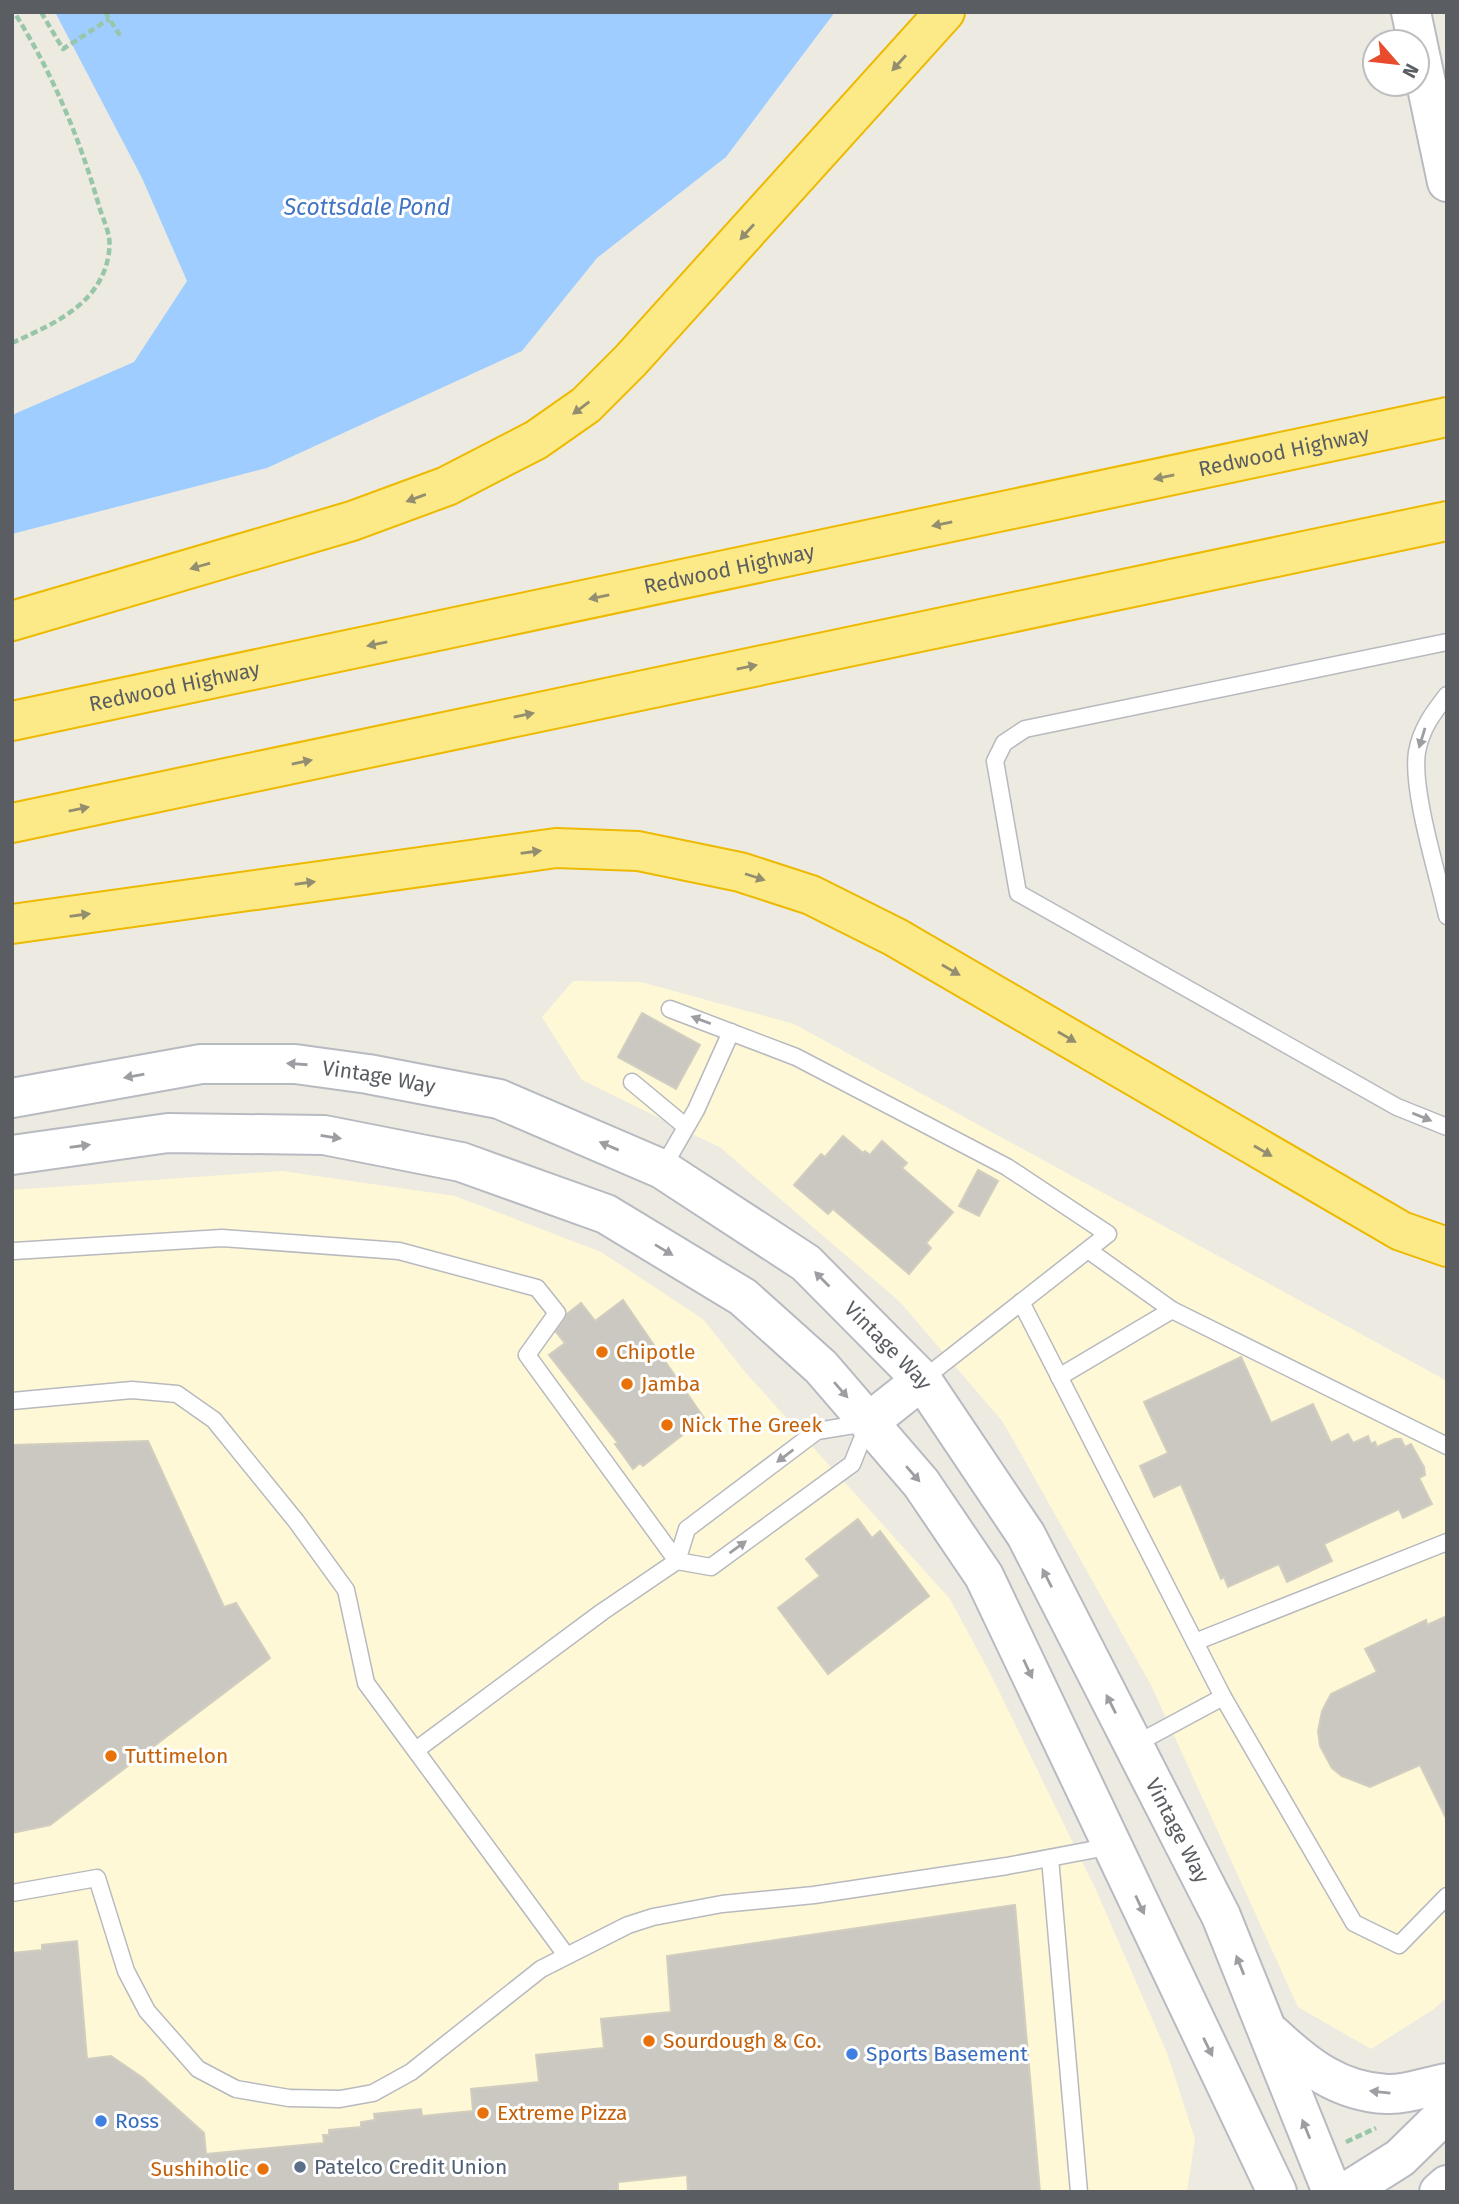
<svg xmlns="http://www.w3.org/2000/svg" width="1459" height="2204" viewBox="0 0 1459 2204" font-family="'Fira Sans',sans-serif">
	<rect width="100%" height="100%" fill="#edebe1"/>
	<g fill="#fef8d6">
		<polygon points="573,981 641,982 794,1024 1447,1381 1447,1997 1434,2009 1371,2049 1298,2007 1151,1685 1003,1422 900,1302 721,1148 582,1080 542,1017"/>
		<polygon points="282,1171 455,1196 601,1252 703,1319 745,1372 950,1599 990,1673 1096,1890 1167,2053 1195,2139 1187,2192 12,2192 12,1190"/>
	</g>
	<polygon fill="#a0cdff" points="55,12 835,12 726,157 597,258 522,351 267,468 12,534 12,415 134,362 187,281 142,178"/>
	<g fill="#cac8c1" stroke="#d1cec0" stroke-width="2">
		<polygon points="642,1013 700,1045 676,1089 618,1057"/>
		<polygon points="843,1136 863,1153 865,1151 870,1155 882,1141 907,1163 902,1168 953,1212 926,1243 931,1248 909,1274 833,1209 828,1214 794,1185 821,1154 825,1157"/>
		<polygon points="978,1170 998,1181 979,1216 959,1206"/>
		<polygon points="623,1300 704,1418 643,1466 640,1463 633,1469 615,1444 618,1443 549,1355 565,1343 556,1332 567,1314 581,1303 595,1321"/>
		<polygon points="1241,1357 1271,1423 1313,1404 1331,1443 1348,1434 1353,1443 1368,1436 1371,1444 1375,1442 1377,1447 1395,1439 1401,1439 1405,1447 1411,1444 1424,1467 1425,1475 1419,1478 1432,1504 1403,1518 1399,1509 1324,1544 1332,1561 1287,1582 1279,1564 1228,1587 1224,1577 1221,1579 1181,1484 1154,1497 1140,1466 1168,1453 1144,1402"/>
		<polygon points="148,1441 224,1607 236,1603 270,1658 50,1825 12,1833 12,1445"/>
		<polygon points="858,1519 872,1538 880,1531 929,1596 828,1674 778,1608 820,1576 806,1559"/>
		<polygon points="1447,1616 1447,1820 1420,1765 1370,1787 1342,1776 1332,1768 1320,1746 1318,1731 1322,1711 1331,1694 1377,1672 1365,1649 1426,1620 1427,1625"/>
		<polygon points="1015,1905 1040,2192 688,2192 687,2175 618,2182 618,2190 596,2192 12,2192 12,1953 42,1950 42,1945 77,1941 87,2059 111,2056 143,2078 204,2133 206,2154 324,2143 323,2135 329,2135 329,2130 361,2127 361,2122 375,2120 374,2114 421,2109 422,2116 473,2111 471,2089 539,2082 536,2055 604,2048 601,2019 671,2012 667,1956"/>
	</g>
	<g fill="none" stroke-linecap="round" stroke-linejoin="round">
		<defs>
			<g id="lane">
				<polyline points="1447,642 1025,729 1004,743 995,761 1018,893 1397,1107 1447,1127"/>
				<path d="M1447,695C1433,713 1421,729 1417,752C1411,790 1438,875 1447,916"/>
				<polyline points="670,1009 796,1057 1007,1167 1108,1234 922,1380"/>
				<polyline points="632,1082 685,1126"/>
				<polyline points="662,1169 696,1110 731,1032"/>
				<polyline points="1088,1250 1172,1310"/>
				<polyline points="14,1251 222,1238 399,1251 537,1288 557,1313 527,1355 677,1561 711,1567 852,1464 868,1424"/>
				<polyline points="1021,1302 1223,1697 1132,1746"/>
				<polyline points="1059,1377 1172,1310 1447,1446"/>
				<polyline points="12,1401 132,1390 177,1394 214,1420 296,1521 346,1590 366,1683 566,1955"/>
				<polyline points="1195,1642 1447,1542"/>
				<polyline points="1223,1697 1354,1923 1399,1945 1447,1896"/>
				<polyline points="416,1750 602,1612 677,1561 687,1529 817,1431 866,1423"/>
				<polyline points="1050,1858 1079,2192"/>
				<polyline points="12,1893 97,1878 126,1971 147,2011 198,2069 236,2089 289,2098 340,2099 373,2093 411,2072 541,1969 628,1925 653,1917 722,1904 814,1895 1007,1866 1112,1846"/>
			</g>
			<g id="secondary">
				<polyline points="1411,12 1447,182"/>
				<path id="s1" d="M12,1098L201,1064H295L368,1074L499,1099L662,1169L806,1263L922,1380L1026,1535L1221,1916L1332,2192"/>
				<polyline points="12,1155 168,1133 324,1135 461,1162 606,1214 743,1297 821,1367 921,1483 984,1576 1277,2192"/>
				<polyline points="869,1422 922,1380"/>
				<path d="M1272,2034C1306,2066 1339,2092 1387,2094C1406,2095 1428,2086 1447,2083"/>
				<polyline points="1346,2192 1400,2158 1447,2112"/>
				<polyline points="1439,2192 1447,2185"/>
			</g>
			<g id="highway">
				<polyline points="12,621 352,521 447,486 536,440 586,405 630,361 945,12"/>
				<path id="s2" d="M12,721L1447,417"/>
				<polyline points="12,823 1447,521"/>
				<polyline points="12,924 556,848 638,851 740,872 811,895 895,937 1401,1231 1447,1247"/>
			</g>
		</defs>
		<use href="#lane" stroke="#b7b9be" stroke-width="19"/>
		<use href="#secondary" stroke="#b7bac0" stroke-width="42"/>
		<use href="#highway" stroke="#edb901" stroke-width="42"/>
		<g stroke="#97c6a9" stroke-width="4.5" stroke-dasharray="7 3.5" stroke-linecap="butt">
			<polyline points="41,12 63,49 109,19"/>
			<polyline points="105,12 121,37"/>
			<path d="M12,343C44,328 84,312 101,278C107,267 111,250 109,237C107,227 102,216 99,206C80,139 52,72 14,12"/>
			<polyline points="1346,2142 1376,2128"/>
		</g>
		<use href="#lane" stroke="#fff" stroke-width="16"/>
		<use href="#secondary" stroke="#fff" stroke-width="38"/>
		<use href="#highway" stroke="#fcea89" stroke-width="38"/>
	</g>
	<defs><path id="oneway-solid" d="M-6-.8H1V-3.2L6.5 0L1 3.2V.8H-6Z" transform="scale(1.75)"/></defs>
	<g fill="#938e70">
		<use href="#oneway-solid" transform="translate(899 63) rotate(132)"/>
		<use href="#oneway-solid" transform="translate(747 232) rotate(132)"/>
		<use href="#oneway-solid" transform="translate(581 408) rotate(143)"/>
		<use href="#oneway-solid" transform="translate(1164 477) rotate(168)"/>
		<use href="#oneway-solid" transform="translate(416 498) rotate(160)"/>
		<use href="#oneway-solid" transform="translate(942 524) rotate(168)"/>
		<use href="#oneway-solid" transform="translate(200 566) rotate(164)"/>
		<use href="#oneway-solid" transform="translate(599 597) rotate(168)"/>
		<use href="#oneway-solid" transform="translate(377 644) rotate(168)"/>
		<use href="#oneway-solid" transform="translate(747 667) rotate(-12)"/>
		<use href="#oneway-solid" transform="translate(524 715) rotate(-12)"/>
		<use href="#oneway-solid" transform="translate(302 762) rotate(-12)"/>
		<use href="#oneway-solid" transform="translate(79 809) rotate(-12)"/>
		<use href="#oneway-solid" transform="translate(531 852) rotate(-8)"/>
		<use href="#oneway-solid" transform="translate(755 877) rotate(18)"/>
		<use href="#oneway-solid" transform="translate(305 883) rotate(-8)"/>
		<use href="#oneway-solid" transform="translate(80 915) rotate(-8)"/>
		<use href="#oneway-solid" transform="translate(951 970) rotate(30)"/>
		<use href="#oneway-solid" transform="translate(1067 1037) rotate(30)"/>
		<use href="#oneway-solid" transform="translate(1263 1151) rotate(30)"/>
	</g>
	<g fill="#9c9ea1">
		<use href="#oneway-solid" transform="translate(1422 738) rotate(107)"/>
		<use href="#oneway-solid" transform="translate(701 1020) rotate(-159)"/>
		<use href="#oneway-solid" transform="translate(297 1064) rotate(-176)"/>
		<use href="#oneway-solid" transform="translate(134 1076) rotate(170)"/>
		<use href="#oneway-solid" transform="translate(1422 1117) rotate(22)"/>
		<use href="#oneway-solid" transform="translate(331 1137) rotate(9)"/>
		<use href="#oneway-solid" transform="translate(80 1146) rotate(-8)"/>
		<use href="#oneway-solid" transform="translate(609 1146) rotate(-157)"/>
		<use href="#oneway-solid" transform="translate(664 1250) rotate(31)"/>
		<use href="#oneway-solid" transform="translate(822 1279) rotate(-135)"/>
		<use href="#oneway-solid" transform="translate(841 1390) rotate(49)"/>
		<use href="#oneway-solid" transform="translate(785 1456) rotate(143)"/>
		<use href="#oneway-solid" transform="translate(913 1474) rotate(49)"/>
		<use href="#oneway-solid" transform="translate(738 1547) rotate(-36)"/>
		<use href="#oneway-solid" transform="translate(1047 1578) rotate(-117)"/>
		<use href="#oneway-solid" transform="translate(1028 1669) rotate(65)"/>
		<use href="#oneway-solid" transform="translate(1111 1704) rotate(-117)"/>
		<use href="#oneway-solid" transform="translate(1140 1905) rotate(65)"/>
		<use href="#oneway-solid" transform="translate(1240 1965) rotate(-112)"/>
		<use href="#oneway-solid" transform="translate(1208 2047) rotate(64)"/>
		<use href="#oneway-solid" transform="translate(1380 2092) rotate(-174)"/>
		<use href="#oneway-solid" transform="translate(1306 2129) rotate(-112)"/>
	</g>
	<g fill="#e8710a" stroke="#fff" stroke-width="2.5">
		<circle cx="602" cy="1352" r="7"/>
		<circle cx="627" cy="1384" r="7"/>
		<circle cx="667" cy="1425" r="7"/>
		<circle cx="111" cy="1756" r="7"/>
		<circle cx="649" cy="2041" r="7"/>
		<circle cx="483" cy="2113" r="7"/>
		<circle cx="263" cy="2169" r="7"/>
	</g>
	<g fill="#3f7fe0" stroke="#fff" stroke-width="2.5">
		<circle cx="852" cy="2054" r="7"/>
		<circle cx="101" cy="2121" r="7"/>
	</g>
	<circle fill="#5c6f8a" stroke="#fff" stroke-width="2.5" cx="300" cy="2167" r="7"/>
	<g text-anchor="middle" stroke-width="6" stroke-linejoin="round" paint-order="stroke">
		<g font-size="21" fill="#5a5d62" stroke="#fff">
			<text dy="7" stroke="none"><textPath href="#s2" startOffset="1300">Redwood Highway</textPath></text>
			<text dy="7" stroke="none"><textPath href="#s2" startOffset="733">Redwood Highway</textPath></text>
			<text dy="7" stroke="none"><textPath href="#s2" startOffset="166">Redwood Highway</textPath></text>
			<text dy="7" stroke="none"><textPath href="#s1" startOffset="371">Vintage Way</textPath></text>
			<text dy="7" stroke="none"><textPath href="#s1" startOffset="959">Vintage Way</textPath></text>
			<text dy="7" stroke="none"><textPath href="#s1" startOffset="1526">Vintage Way</textPath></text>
		</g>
		<g font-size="21" fill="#c56008" stroke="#fff" text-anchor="start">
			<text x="616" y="1359">Chipotle</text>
			<text x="641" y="1391">Jamba</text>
			<text x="681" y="1432">Nick The Greek</text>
			<text x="125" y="1763">Tuttimelon</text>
			<text x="663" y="2048">Sourdough &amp; Co.</text>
			<text x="497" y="2120">Extreme Pizza</text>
			<text x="249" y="2176" text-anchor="end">Sushiholic</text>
		</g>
		<g font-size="21" fill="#366cbe" stroke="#fff" text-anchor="start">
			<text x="866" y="2061">Sports Basement</text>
			<text x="115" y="2128">Ross</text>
		</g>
		<g font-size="21" fill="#4e5e75" stroke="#fff" text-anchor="start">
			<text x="314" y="2174">Patelco Credit Union</text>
		</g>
		<g font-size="23" font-style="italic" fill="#4275c2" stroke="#fff">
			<text x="367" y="215">Scottsdale Pond</text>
		</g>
	</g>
	<rect width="1459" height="2204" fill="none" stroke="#5a5d62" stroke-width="28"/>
	<g transform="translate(1396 63) rotate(118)"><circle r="33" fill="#ffffff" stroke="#bdbec0" stroke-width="2"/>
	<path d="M0-5L12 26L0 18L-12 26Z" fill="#e84c2c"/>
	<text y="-10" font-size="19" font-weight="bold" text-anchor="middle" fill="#5a5d62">N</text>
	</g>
</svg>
